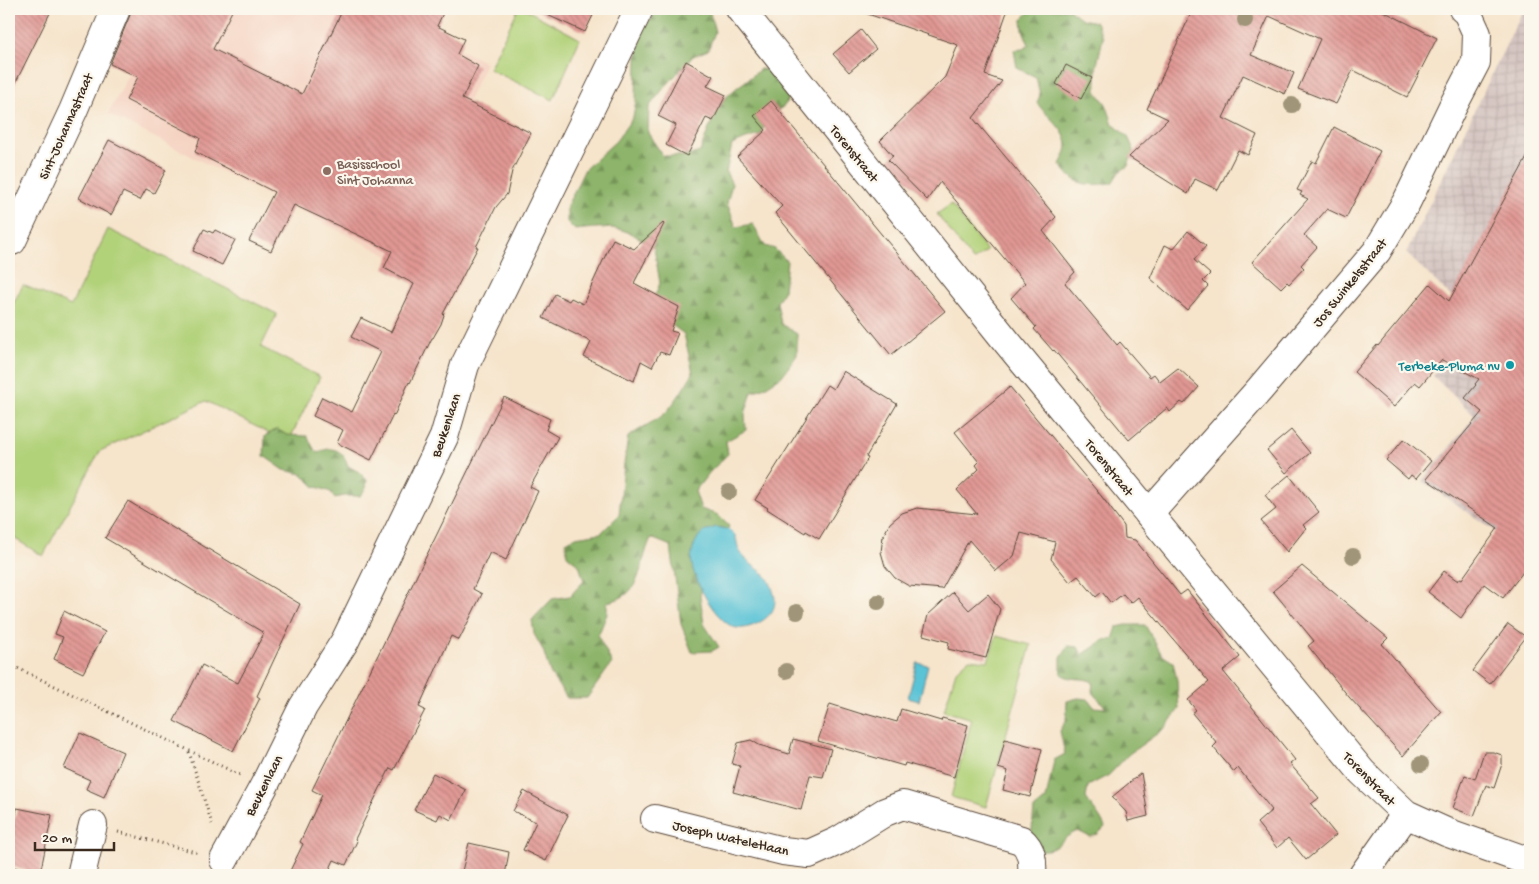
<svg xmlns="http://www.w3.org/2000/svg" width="1539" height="884" viewBox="0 0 1539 884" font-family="'Gochi Hand',sans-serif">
	<defs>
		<pattern id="industrial-grid" width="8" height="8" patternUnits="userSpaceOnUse" patternTransform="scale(1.25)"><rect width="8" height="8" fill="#d1c0bd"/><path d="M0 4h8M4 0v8" fill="none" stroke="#b4a5a2"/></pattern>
		<pattern id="forest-firs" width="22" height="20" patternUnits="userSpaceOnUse" patternTransform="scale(1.25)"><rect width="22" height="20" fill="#8db46a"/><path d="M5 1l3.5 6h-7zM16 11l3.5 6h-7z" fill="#749357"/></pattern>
		<pattern id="building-back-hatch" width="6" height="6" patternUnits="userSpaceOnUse" patternTransform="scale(1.25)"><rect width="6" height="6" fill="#e19894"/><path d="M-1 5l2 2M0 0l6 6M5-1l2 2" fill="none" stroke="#b87c78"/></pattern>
	</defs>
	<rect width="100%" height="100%" fill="#fbf7ec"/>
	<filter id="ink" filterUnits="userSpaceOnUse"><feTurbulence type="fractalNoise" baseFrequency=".02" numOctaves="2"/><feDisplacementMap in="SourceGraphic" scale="10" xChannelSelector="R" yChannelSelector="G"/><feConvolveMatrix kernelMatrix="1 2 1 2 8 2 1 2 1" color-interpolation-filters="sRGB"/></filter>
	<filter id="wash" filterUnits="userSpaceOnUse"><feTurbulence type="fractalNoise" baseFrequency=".0096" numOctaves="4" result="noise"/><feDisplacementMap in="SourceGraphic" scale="20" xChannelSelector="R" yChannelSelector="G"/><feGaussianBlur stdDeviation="1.12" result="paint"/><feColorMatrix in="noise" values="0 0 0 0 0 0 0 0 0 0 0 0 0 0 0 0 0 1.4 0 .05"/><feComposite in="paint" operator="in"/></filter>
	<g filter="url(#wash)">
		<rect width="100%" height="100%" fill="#f6e4cb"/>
		<polygon fill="#f5d3c2" points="165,9 393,9 391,14 486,63 393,258 108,114"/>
		<polygon fill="url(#industrial-grid)" points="1515,9 1530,9 1530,555 1422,481 1475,416 1433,376 1479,323 1406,253 1522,12"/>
		<g fill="#b2d27a" stroke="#767e4c">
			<polygon points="518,9 525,9 580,39 553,100 489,69"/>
			<polygon points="951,204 987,251 973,261 937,214"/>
			<polygon points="108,229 277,314 261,347 320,377 288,443 206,401 100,451 43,556 9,535 9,312 23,285 71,306"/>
			<polygon points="996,636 1031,645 986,807 951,797 972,719 944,711 956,671 969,659 988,661"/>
		</g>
		<g fill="url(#forest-firs)" stroke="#646f44">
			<path d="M659,9H709L715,32L708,50L693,56L664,88L649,107L648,133L663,156H687L700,152C706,136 712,119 721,104C730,90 748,81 760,69L778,70L788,83L790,95L785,105L766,120L761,135L746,139L732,145L726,172L732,184L727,203L736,227L753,224L765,246L775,249L787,261L784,290L777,302L781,324L797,334V355L782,376L765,387L752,392L745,414L746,430L726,441L728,454L709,473L695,491L701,509L718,515L729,526L721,548L705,574L700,596L704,624L719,647L712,651L692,652L681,624L671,546L651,538C638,566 643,596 607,602V614L598,636L612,663L587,698H567L551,675L543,650L534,634L532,620L552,599L570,596L584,581L579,565L567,555L566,542L575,537L601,533L619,515L624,464L628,437C638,430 649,424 659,418C671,411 686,384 693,373L684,334L650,309L660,283L654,248C623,225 612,226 575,230L567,222V206L585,169L616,141L633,117L636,100L637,55L643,28Z"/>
			<path d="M1032,9H1069L1082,19L1096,22L1103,38L1096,69V91L1106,104L1113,124L1128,137L1134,150L1128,166L1119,172L1112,183C1088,186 1075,187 1060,164C1063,159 1067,151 1067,145C1066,129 1046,116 1037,103L1040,95L1036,77L1017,68L1014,50L1023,49L1029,45L1023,30L1022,19Z"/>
			<path d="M277,429L287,435L307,436L314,449L318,453C332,444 344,451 348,466L359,472L367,480L366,488L360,496H345L334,498L331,492L314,486L302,474L284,470L264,456L265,436Z"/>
			<path d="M1126,625H1145L1162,655L1173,662L1177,681L1179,709L1165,728L1129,754L1109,775L1088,786L1086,798C1092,808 1100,816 1105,827L1098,834L1090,837L1078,831C1054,840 1062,855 1030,849L1034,809L1046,799L1054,760L1065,754L1060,731L1066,721L1067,701L1078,698L1088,699L1094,707L1106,708L1092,691L1093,682C1081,676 1073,682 1061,674V657L1068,646L1078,647L1082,655L1104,640L1113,639L1117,627Z"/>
		</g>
		<g fill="#5ac3d6" stroke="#4a767a">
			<path d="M716,527C746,531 730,542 744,557C759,574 767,568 774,594C776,600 775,607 771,613C765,621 748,630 737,628C718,625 695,583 692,565C690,557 693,546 697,539C701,532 709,530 716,527Z"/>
			<polygon points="917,663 928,665 919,701 908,698"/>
		</g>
		<g id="blocks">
			<g fill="url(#building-back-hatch)">
				<polygon points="9,9 52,9 9,96"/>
				<polygon points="131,9 233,9 213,49 302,94 343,9 445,9 437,26 464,39 457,54 478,66 462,99 531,133 512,171 507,194 496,207 476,247 478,247 443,314 444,315 441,324 433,338 432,338 410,383 409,382 394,416 393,415 371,460 337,443 343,430 313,416 322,397 352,412 381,352 351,337 361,318 391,332 414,284 384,268 392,251 294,205 271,251 249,241 274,192 195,152 200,138 126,100 138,77 110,64 130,15"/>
				<polygon points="534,9 596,9 585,32"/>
				<polygon points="862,9 1008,9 985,75 1002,81 973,118 1056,217 1043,231 1075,272 1065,283 1117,345 1120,342 1150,377 1154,374 1160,382 1178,368 1199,387 1184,404 1181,402 1170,412 1167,408 1129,440 1054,350 1053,351 1034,329 1036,327 1011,298 1025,283 940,182 927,200 888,160 893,156 880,141 945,77 958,45 862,12"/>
				<polygon points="1193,9 1379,9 1437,38 1407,97 1353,70 1336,104 1298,89 1320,39 1269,16 1251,55 1294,73 1285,94 1243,75 1223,118 1257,135 1248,155 1238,150 1218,190 1195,179 1188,194 1129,157 1168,119 1147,109"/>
				<polygon points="861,30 876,49 849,72 833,54"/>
				<polygon points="686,61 713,76 707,86 726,95 713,121 706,118 687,156 666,145 676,125 658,116"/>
				<polygon points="1066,65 1092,78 1081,99 1056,84"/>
				<polygon points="771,101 945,311 891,355 775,213 782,206 737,157 766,130 754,116"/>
				<polygon points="1334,127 1380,151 1346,218 1327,209 1304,235 1317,247 1301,265 1304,268 1289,284 1287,282 1281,288 1252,262 1308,199 1300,195 1302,192 1297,190 1312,161 1316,163"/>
				<polygon points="109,140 166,170 154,193 146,189 140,200 123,192 111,215 79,198"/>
				<polygon points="1530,152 1530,563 1503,598 1484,584 1461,618 1428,592 1444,571 1458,581 1460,578 1462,579 1498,528 1426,479 1482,412 1465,398 1476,385 1475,384 1479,379 1442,360 1420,386 1415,382 1394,407 1354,372 1377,345 1378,346 1430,284 1449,301"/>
				<polygon points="663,223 664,224 634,283 679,307 671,331 678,333 669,355 660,352 652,367 641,361 634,381 584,357 591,342 543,318 555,294 569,301 571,298 583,304 613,239 634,249"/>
				<polygon points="204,229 213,233 215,230 235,240 222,265 193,251"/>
				<polygon points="1188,231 1206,246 1194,260 1210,274 1203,281 1208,286 1187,310 1150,278 1165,245 1173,249"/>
				<polygon points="843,371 897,404 866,457 868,458 819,539 806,531 805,533 767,509 768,508 755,500 827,385 833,389"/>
				<polygon points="1010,387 1102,497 1124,526 1125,538 1135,540 1180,595 1187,590 1240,657 1223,671 1295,760 1290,764 1319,798 1311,804 1336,835 1306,860 1288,838 1277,848 1257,823 1272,810 1238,768 1234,772 1213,747 1217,743 1192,713 1196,710 1188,700 1209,682 1138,597 1131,603 1123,594 1111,603 1102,592 1096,597 1078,576 1070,582 1051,559 1055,542 1021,533 1014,556 996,571 969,540 942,589 909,586 895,578 885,566 881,552 883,536 890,523 902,513 917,508 977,514 957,490 979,469 976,465 979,462 955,432"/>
				<polygon points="504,397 550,419 546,430 558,437 530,487 538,491 506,560 490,552 473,589 482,594 459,640 451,636 419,707 425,710 394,770 390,768 355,839 357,841 346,865 334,860 327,875 288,875 303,844 300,842 322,795 312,790"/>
				<polygon points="1291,430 1310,453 1286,473 1267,450"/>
				<polygon points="1404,439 1431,461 1416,479 1411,475 1408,479 1386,460"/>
				<polygon points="1289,475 1319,512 1303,525 1306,528 1287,552 1261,521 1276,509 1265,495"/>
				<polygon points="128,501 300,604 257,696 260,698 233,751 174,721 202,665 238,683 264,633 105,538"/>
				<polygon points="1302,566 1388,638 1382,644 1441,712 1403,756 1349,697 1308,646 1314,641 1273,591"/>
				<polygon points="953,592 969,610 988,594 1000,609 986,658 948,649 949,642 923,635 928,615"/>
				<polygon points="64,611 105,632 83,673 54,659 63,637 55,634"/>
				<polygon points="1508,624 1526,637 1490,684 1473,671"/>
				<polygon points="830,704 865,715 866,713 897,722 901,709 941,721 942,718 968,725 954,777 905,763 904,766 818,741"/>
				<polygon points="80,733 123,752 104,797 86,789 90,780 64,768"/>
				<polygon points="793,739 831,749 823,777 810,775 801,810 733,792 740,766 732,764 738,743 751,740 759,745 789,754"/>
				<polygon points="1005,739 1042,749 1030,797 1003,790 1008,771 998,768"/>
				<polygon points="1484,752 1493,752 1502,755 1502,764 1494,788 1486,785 1474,816 1453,808 1465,775 1475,779"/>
				<polygon points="433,773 466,790 451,820 440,814 437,820 414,810"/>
				<polygon points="1141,773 1148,816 1128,821 1126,812 1112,797"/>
				<polygon points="524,791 568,815 546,861 523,850 536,822 513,811"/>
				<polygon points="17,808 52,815 40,874 9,866 9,818 15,819"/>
				<polygon points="469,843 509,852 505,875 461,875"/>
			</g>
		</g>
	</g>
	<g filter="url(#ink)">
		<use href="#blocks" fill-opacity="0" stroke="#574638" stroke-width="1"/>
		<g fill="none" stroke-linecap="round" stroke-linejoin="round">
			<defs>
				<g id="minor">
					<polyline points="740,9 1007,342 1362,772 1406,814 1446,832 1530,862"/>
					<polyline points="9,240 12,241 73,111 116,9"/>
					<polyline points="1149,514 1260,389 1377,251 1407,201 1453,106 1476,62 1477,34 1467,12 1463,9"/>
					<path d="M655,819L783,851L809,854L838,841L885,812L903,805L1021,840C1032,849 1033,861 1032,875"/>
					<polyline points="224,860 264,786 303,707 345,641 444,437 465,365 639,9"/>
					<polyline points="81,875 93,825"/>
					<polyline points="1363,875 1406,814"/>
				</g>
			</defs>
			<use href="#minor" stroke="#574638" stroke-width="30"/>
			<g stroke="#574638" stroke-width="3" stroke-dasharray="1 4" stroke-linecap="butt">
				<polyline points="9,664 240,775"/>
				<polyline points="189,752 212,824"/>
				<polyline points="118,832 199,853"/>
			</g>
			<use href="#minor" stroke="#fff" stroke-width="28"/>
		</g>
		<g fill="#a09578">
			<circle cx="1245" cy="20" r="8"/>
			<circle cx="1292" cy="105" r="8"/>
			<circle cx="729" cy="492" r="8"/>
			<circle cx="1353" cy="556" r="8"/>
			<circle cx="878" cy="602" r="8"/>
			<circle cx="797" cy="612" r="8"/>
			<circle cx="786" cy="671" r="8"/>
			<circle cx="1421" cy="764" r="8"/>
		</g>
	</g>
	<circle fill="#8d6e63" stroke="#fbf7ec" stroke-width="2" cx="327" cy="171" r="5"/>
	<circle fill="#0f9aa8" stroke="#fbf7ec" stroke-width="2" cx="1510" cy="365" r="5"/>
	<g text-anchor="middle" stroke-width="4.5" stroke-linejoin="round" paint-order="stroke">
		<g font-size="14" fill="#3b2a1e" stroke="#fbf7ec">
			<text transform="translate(65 126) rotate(-66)" y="5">Sint-Johannastraat</text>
			<text transform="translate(855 153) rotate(51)" y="5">Torenstraat</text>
			<text transform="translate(1349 282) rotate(-51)" y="5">Jos Swinkelsstraat</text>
			<text transform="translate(445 425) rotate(-71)" y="5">Beukenlaan</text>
			<text transform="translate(1110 467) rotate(51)" y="5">Torenstraat</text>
			<text transform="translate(1370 778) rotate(46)" y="5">Torenstraat</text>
			<text transform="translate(263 785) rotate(-63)" y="5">Beukenlaan</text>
			<text transform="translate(731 837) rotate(13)" y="5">Joseph Wateletlaan</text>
		</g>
		<g font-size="14" fill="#785e54" stroke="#fbf7ec" text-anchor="start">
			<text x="337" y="168">Basisschool<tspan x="337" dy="16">Sint Johanna</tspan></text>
		</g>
		<g font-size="14" fill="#0d838f" stroke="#fbf7ec" text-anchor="end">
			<text x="1500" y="370">Terbeke-Pluma nv</text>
		</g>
	</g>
	<rect width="1539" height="884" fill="none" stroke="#fbf7ec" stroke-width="30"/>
	<path d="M35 842v8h79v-8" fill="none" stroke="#3b2a1e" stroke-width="2.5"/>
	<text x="42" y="842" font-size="15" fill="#3b2a1e" stroke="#fbf7ec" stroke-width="4" paint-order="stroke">20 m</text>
</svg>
